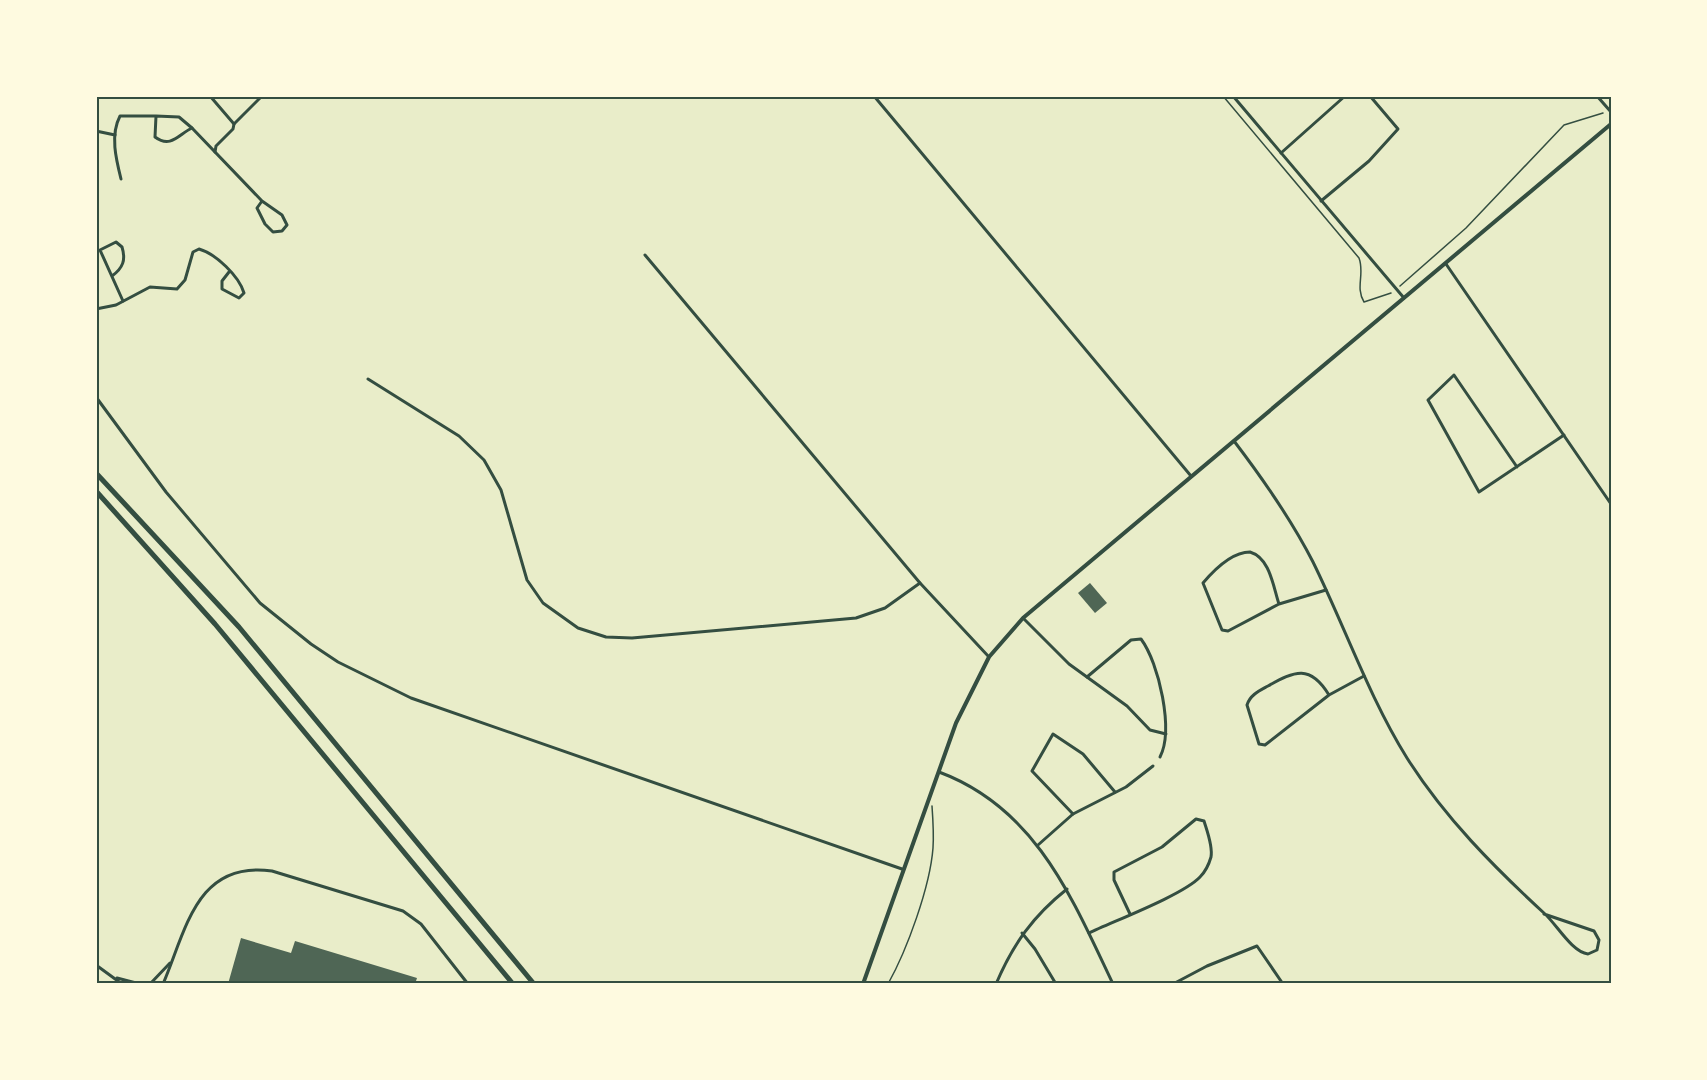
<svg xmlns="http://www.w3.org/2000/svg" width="1707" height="1080" viewBox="0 0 1707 1080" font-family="'IBM Plex Sans',sans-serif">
	<rect width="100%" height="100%" fill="#e9edc9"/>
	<g fill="#4f6655">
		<polygon points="1090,583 1107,603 1095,613 1078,593"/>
		<polygon points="241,938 291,953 295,941 417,978 415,984 228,984"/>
	</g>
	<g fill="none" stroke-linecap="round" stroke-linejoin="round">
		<g stroke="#344e41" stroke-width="1.5">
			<path d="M1223,96L1359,258C1365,274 1355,287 1364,302L1391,293"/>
			<polyline points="1400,286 1466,228 1564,125 1603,113"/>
			<path d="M888,984C907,950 930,887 933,848C934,834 933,820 932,806"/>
		</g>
		<g stroke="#344e41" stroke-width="3">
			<polyline points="210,96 234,124 262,96"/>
			<polyline points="874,96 1191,476"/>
			<polyline points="1233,96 1404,298"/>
			<polyline points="1597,96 1611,112"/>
			<polyline points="192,128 262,201 282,215 287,225 282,231 273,232 265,224 257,208 262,201"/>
			<polyline points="96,131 115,135"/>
			<polyline points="215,152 216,146 233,129 234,124"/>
			<polyline points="1281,153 1345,96"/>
			<path d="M121,179C116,159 110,135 120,116H156L155,137C171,149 179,134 192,128L179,117L156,116"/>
			<polyline points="1321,201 1369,161 1398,129 1370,96"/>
			<polyline points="645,255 920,583 989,657"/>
			<polyline points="1446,264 1611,504"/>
			<path d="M112,276C123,268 126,260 122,247L116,242L100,250L123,301"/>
			<path d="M96,309L116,305L150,287L177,289L185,280L193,252L199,249C216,254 239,276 244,293L239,298L222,289V281L229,272"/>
			<polyline points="368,379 459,436 484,460 501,490 527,580 543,603 578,628 606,637 632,638 856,618 885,608 920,583"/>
			<polyline points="96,397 166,492 260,603 311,644 338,662 411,698 902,869"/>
			<path d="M1234,441C1263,479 1291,519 1313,562C1345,627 1369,697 1407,758C1445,818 1494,867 1545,914C1557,925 1572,952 1588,954L1597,950L1599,940L1594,931L1544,914"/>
			<polyline points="1517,467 1454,375 1428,400 1479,492 1564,435"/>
			<path d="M1279,604C1273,586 1270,558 1250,552C1232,552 1214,570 1203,583L1222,630L1228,631L1279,604L1326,590"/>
			<polyline points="1023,618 1069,664 1127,706 1150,730 1166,734"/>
			<path d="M1087,677L1131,640L1141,639C1159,663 1174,730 1160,757"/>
			<path d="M1329,695C1310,664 1295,671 1268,686C1259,691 1250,695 1247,705L1259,744L1265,745L1329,695L1364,676"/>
			<path d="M939,772C1036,808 1072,898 1113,984"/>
			<polyline points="1073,814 1032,771 1053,734 1083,754 1115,792"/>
			<polyline points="1038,845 1073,814 1126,787 1153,766"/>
			<polyline points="1022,933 1035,949 1056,984"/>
			<path d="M1089,933C1114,921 1183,895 1200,877C1206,871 1209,864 1211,857C1213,846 1207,831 1204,821L1196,819L1162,847L1114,872V880L1130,914"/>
			<polyline points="96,965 122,984"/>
			<polyline points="117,978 140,984"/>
			<polyline points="150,984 170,963"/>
			<path d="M163,984C186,931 196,860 272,871L403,911L421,924L468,984"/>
			<path d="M996,984C1013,944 1033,916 1067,889"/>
			<polyline points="1173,984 1207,966 1257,946 1283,984"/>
		</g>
		<polyline stroke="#344e41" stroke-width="4" points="863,984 956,723 989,657 1023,618 1611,124"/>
		<g stroke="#344e41" stroke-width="5">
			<polyline points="96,473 239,627 534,984"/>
			<polyline points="96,491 215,624 513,984"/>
		</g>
	</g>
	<rect width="1707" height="1080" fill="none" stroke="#fefae0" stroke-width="195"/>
	<rect x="98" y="98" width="1512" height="884" fill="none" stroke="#344e41" stroke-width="2"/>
</svg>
